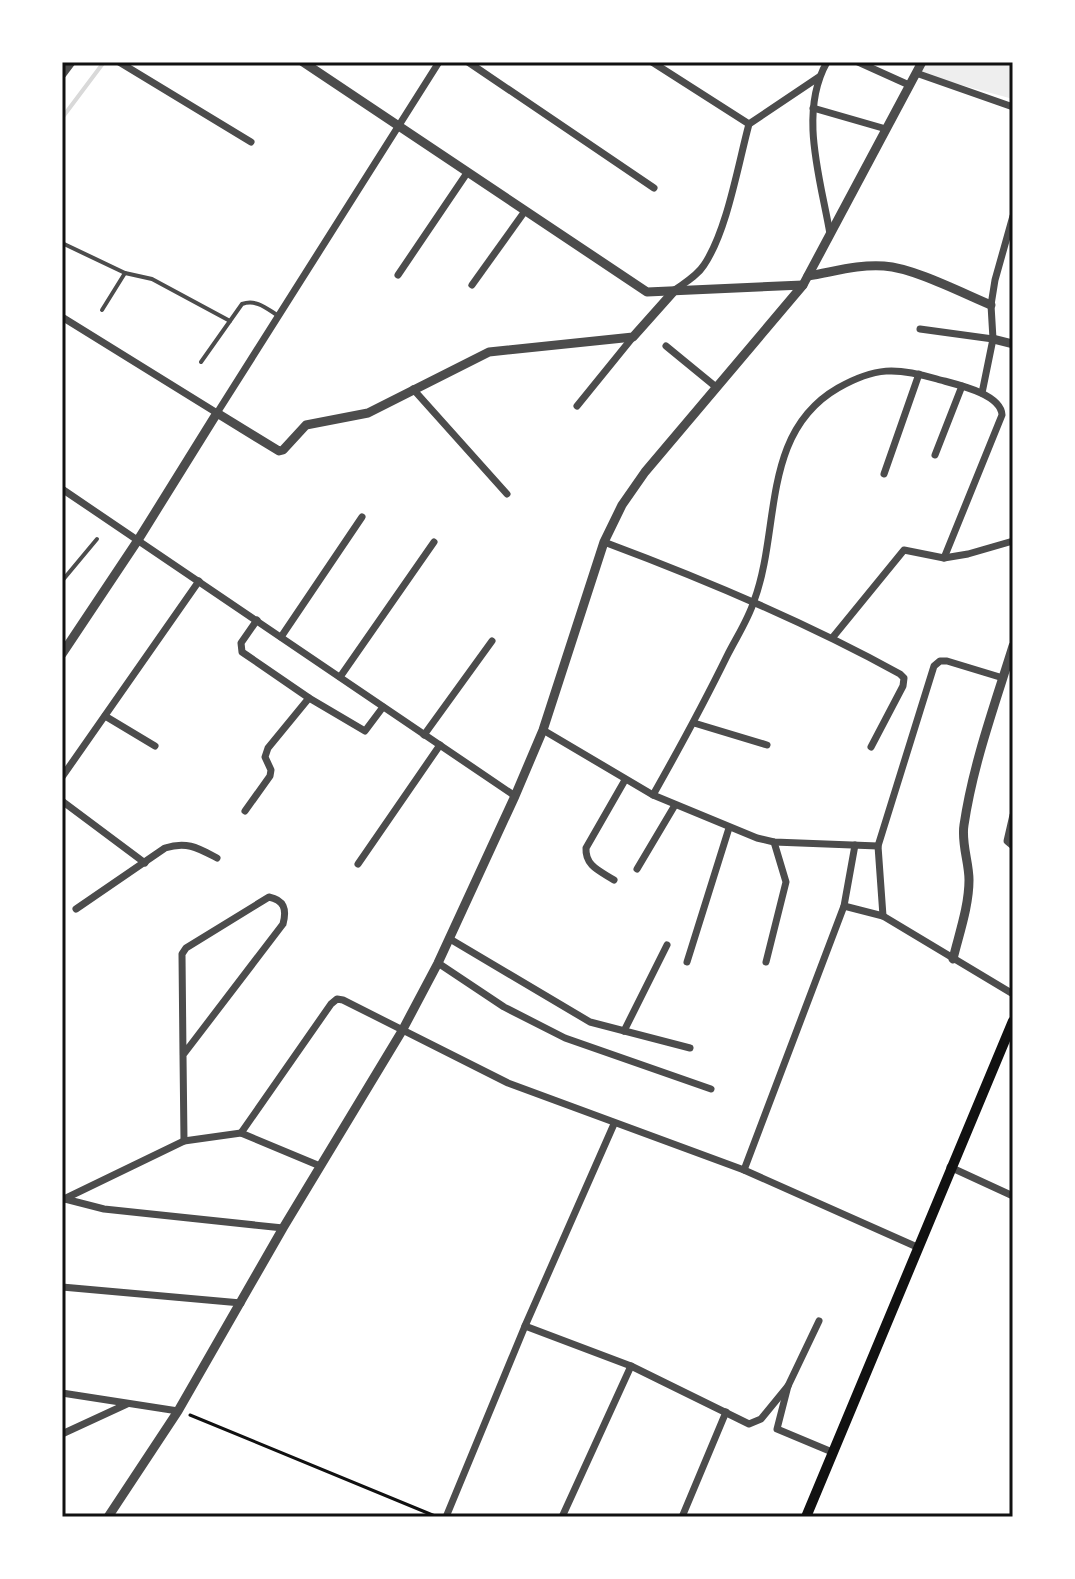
<svg xmlns="http://www.w3.org/2000/svg" width="1075" height="1579" viewBox="0 0 1075 1579" font-family="Montserrat,sans-serif">
	<rect width="100%" height="100%" fill="#fff"/>
	<polygon fill="#eee" points="923,62 1013,62 1013,99 917,73"/>
	<g fill="none" stroke-linecap="round" stroke-linejoin="round">
		<polyline stroke="#d9d9d9" stroke-width="4" points="62,118 104,62"/>
		<polyline stroke="#111" stroke-width="3" points="190,1415 435,1516"/>
		<g stroke="#4c4c4c" stroke-width="4">
			<polyline points="62,243 125,273 152,279 230,321"/>
			<polyline points="102,310 125,273"/>
			<path d="M201,362L242,304C256,299 266,308 277,315"/>
			<polyline points="62,581 97,539"/>
		</g>
		<g stroke="#4c4c4c" stroke-width="7">
			<polyline points="119,62 251,142"/>
			<polyline points="468,62 654,188"/>
			<polyline points="652,62 749,124"/>
			<path d="M827,62C798,113 821,180 830,234"/>
			<polyline points="858,62 909,85"/>
			<polyline points="916,73 1013,107"/>
			<polyline points="813,108 886,129"/>
			<polyline points="398,275 467,173"/>
			<polyline points="472,285 525,211"/>
			<path d="M676,289C686,282 697,276 704,265C727,231 738,165 749,124L819,77"/>
			<polyline points="62,317 217,413 439,62"/>
			<polyline points="920,329 993,339"/>
			<polyline points="666,346 716,387"/>
			<polyline points="413,389 507,494"/>
			<polyline points="982,393 993,339 991,305 995,280 1013,216"/>
			<polyline points="577,406 633,337"/>
			<polyline points="935,455 962,386"/>
			<polyline points="884,474 919,374"/>
			<polyline points="62,489 515,796"/>
			<path d="M604,542C706,580 804,621 900,674L904,678L903,686L871,747"/>
			<polyline points="257,620 241,643 242,652 309,698 365,731 383,707"/>
			<polyline points="281,637 362,517"/>
			<polyline points="833,637 904,550 944,558 968,554 1013,541"/>
			<polyline points="340,677 434,542"/>
			<polyline points="105,716 155,746"/>
			<polyline points="694,723 767,745"/>
			<polyline points="543,730 653,795 757,838 774,842 878,846"/>
			<polyline points="424,735 492,641"/>
			<polyline points="62,777 199,581"/>
			<path d="M653,795C679,749 704,703 727,656C736,638 748,620 754,601C781,529 760,433 838,388C875,367 896,367 937,379C954,384 1001,393 1002,415L944,558"/>
			<polyline points="62,801 145,863"/>
			<polyline points="245,811 270,776 271,770 265,757 268,748 309,698"/>
			<polyline points="1013,815 1007,841 1013,846"/>
			<polyline points="358,864 440,745"/>
			<polyline points="637,869 675,805"/>
			<path d="M614,880C600,871 585,866 586,848L625,780"/>
			<polyline points="844,906 883,916 1013,994"/>
			<path d="M76,909L165,848C187,841 198,848 217,858"/>
			<polyline points="883,916 878,846 934,666 940,661 947,661 1003,678"/>
			<polyline points="450,939 590,1022 690,1048"/>
			<polyline points="687,962 729,828"/>
			<polyline points="766,962 786,882 774,842"/>
			<polyline points="438,963 504,1007 565,1038 711,1089"/>
			<polyline points="624,1031 667,945"/>
			<path d="M183,1055L182,954L186,948L269,897C284,900 287,909 283,924L183,1055L184,1141"/>
			<polyline points="241,1133 331,1004 337,999 343,1000 508,1083 744,1170 917,1247"/>
			<polyline points="950,1167 1013,1196"/>
			<polyline points="744,1170 844,906 855,845"/>
			<polyline points="65,1199 104,1209 283,1228"/>
			<polyline points="62,1200 184,1141 241,1133 320,1166"/>
			<polyline points="62,1287 241,1303"/>
			<polyline points="819,1321 788,1386 777,1429 832,1452"/>
			<polyline points="525,1326 631,1366 749,1424 761,1419 788,1386"/>
			<polyline points="62,1393 178,1411"/>
			<polyline points="62,1434 127,1404"/>
			<polyline points="446,1517 525,1326 614,1124"/>
			<polyline points="562,1517 631,1366"/>
			<polyline points="682,1517 726,1412"/>
		</g>
		<g stroke="#4c4c4c" stroke-width="9">
			<polyline points="303,62 647,292 803,285"/>
			<polyline points="62,74 71,62"/>
			<path d="M808,276C833,272 859,264 884,266C914,268 962,293 991,305"/>
			<polyline points="993,339 1013,344"/>
			<polyline points="62,654 138,540 217,413 279,451 283,450 306,425 368,413 489,352 633,337 674,291"/>
			<path d="M953,959C959,934 969,906 969,880C969,862 961,843 964,825C973,764 995,704 1013,646"/>
			<polyline points="108,1517 178,1411 283,1228 402,1031 438,963 515,796 543,730 604,542 622,505 645,472 803,285 922,62"/>
		</g>
		<polyline stroke="#111" stroke-width="10" points="806,1517 1013,1021"/>
	</g>
	<rect width="1075" height="1579" fill="none" stroke="#ffffff" stroke-width="128"/>
	<rect x="64" y="64" width="947" height="1451" fill="none" stroke="#111" stroke-width="3"/>
</svg>
